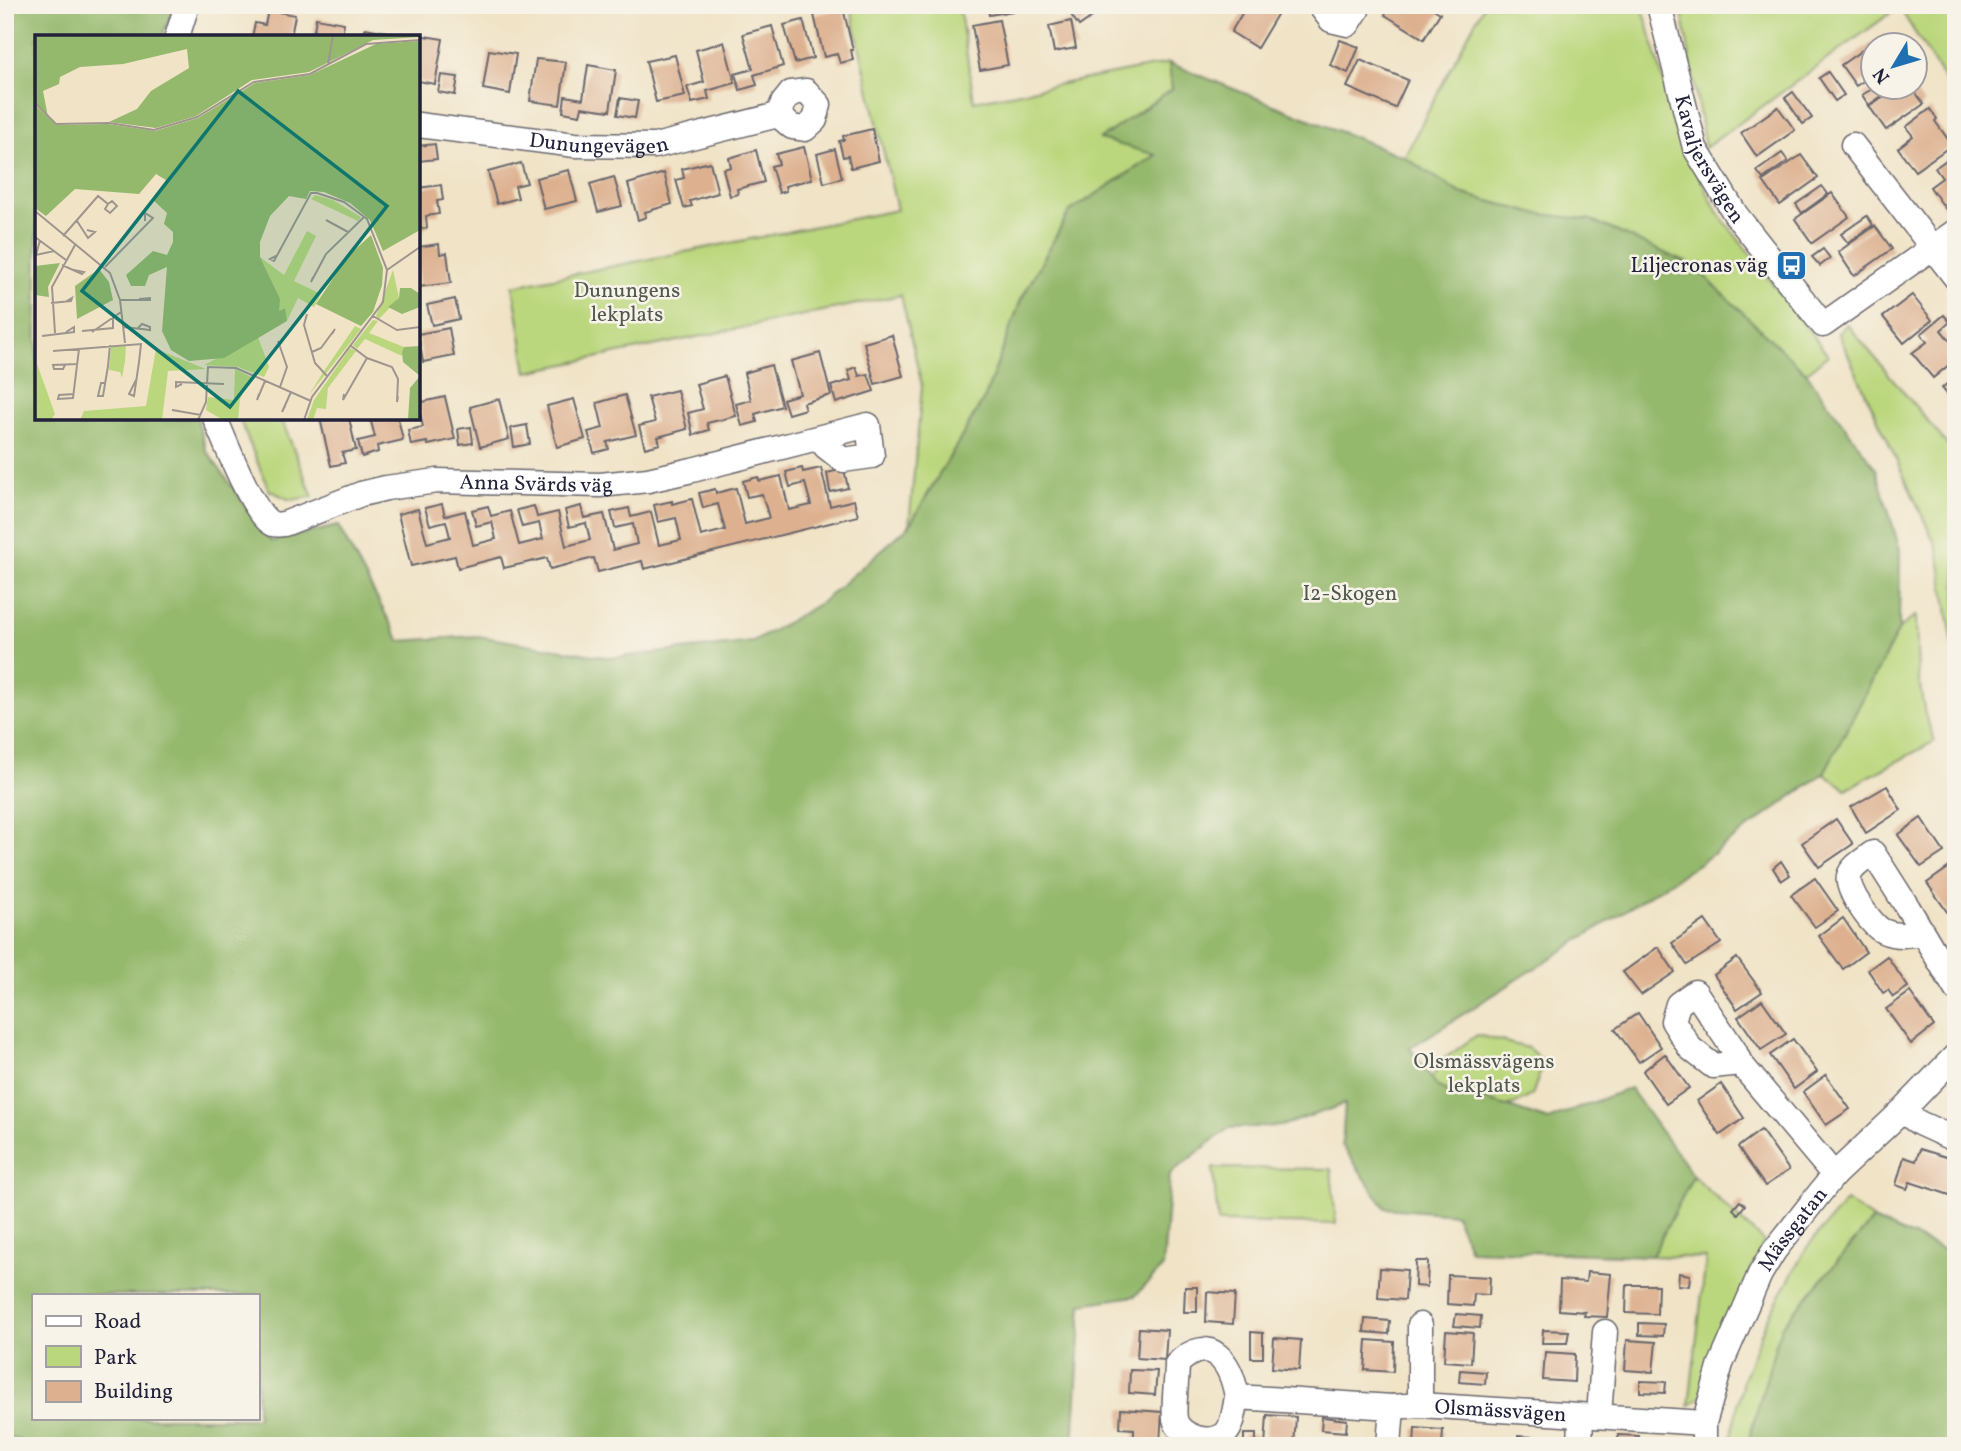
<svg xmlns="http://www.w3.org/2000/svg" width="1961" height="1451" viewBox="0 0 1961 1451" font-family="Vollkorn,serif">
	<rect width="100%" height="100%" fill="#f7f3e8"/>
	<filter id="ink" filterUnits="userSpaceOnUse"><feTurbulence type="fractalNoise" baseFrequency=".0143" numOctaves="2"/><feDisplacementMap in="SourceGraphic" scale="14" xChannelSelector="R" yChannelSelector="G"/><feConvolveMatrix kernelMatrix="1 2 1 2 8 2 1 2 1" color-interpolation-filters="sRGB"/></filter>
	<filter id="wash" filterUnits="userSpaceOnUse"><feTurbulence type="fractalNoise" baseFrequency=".00686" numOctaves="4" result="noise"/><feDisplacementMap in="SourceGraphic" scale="28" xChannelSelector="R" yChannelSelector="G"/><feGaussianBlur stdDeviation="1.57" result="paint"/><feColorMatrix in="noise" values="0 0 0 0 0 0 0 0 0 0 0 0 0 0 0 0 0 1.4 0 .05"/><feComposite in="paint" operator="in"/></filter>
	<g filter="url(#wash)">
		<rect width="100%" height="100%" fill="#f0e3c6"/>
		<g fill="#bbd77d" stroke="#6e7c5c" stroke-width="2">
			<polygon points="850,5 959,5 974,101 1169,63 1172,89 1101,138 1157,154 1069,212 1021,300 985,397 909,526 922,386 901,295 527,372 513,286 897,210"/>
			<polygon points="1484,5 1642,5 1680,139 1718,213 1828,355 1806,373 1694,266 1591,220 1532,213 1460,193 1404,157"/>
			<polygon points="1711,5 1956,5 1956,98 1899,7 1705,148 1682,11"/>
			<polygon points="1847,324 1956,455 1956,666 1938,550 1838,333"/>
			<polygon points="239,418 281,418 313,497 290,500 269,490"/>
			<polygon points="1916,615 1918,674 1925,715 1935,741 1846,789 1824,773 1899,629"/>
			<polygon points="1477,1035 1528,1048 1544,1062 1532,1095 1514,1105 1466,1109 1426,1081 1437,1072 1434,1066"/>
			<polygon points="1213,1168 1331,1169 1336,1224 1218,1222"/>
			<polygon points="1693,1176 1764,1242 1730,1317 1705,1394 1689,1406 1706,1258 1652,1256"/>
			<polygon points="1846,1201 1873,1220 1781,1327 1747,1446 1729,1446 1743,1380 1766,1321 1807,1247"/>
		</g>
		<g fill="#94b86c" stroke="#5b6d54" stroke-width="2" fill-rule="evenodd">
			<path d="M5,5H175L162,37H37V418H197L206,450L271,541L338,526L400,641L478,636L611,658L753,642L822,602L909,526L985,397L1021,300L1069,212L1156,155L1100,139L1172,89L1169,63L1404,157L1460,193L1532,213L1591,220L1694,266L1806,373L1876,469L1900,550L1899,629L1824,773L1703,861L1410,1048L1438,1087L1451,1092L1482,1098L1548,1120L1630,1088L1693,1176L1652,1256L1470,1250L1455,1214L1385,1208L1342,1145L1345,1104L1281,1126L1229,1128L1170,1174L1163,1267L1135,1296L1082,1304L1073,1446H36L5,1436ZM33,1295H257V1418H33Z"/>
			<polygon points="1873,1220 1956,1255 1956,1446 1747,1446 1781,1327"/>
		</g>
		<g id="blocks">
			<g fill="#ddb190">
				<polygon points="987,5 1018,5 1019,10 989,15"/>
				<polygon points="1064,5 1109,5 1079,26"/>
				<polygon points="1247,5 1287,5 1285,10 1281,8 1257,48 1231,32"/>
				<polygon points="1390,5 1427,5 1440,13 1424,39 1385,15"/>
				<polygon points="843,8 853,50 851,50 853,60 840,63 837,54 824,57 814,15"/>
				<polygon points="268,10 295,15 291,37 252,37 255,23 265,25"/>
				<polygon points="316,18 344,23 342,37 313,37"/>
				<polygon points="803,20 813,58 795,63 784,25"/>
				<polygon points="999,20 1008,65 980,70 972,25"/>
				<polygon points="1071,21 1076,48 1054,52 1049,26"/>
				<polygon points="772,26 783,66 754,75 757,85 740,90 735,74 753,69 743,34"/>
				<polygon points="365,28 393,33 392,37 363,37"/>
				<polygon points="418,35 443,39 435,84 418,81"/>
				<polygon points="1878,39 1883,46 1874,46 1874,74 1856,86 1841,65"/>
				<polygon points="1340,40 1359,47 1348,73 1330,65"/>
				<polygon points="724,42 735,83 707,91 709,99 692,103 687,87 704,82 696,50"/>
				<polygon points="489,50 516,54 510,94 483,89"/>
				<polygon points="675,55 685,96 656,102 646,61"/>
				<polygon points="536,59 566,62 560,105 530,101"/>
				<polygon points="1360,60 1408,80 1395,108 1347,87"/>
				<polygon points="588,65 616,70 610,111 582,107 580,115 563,112 565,96 583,99"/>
				<polygon points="1828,72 1844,95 1835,101 1819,78"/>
				<polygon points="441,75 458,77 455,95 438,92"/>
				<polygon points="1874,88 1893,88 1869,105 1862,95"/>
				<polygon points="1896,88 1912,88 1924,104 1886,130 1869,106"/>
				<polygon points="1793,92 1812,118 1803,124 1785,98"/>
				<polygon points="620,98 638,101 635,118 617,115"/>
				<polygon points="1778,107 1795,130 1757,157 1741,133"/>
				<polygon points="1930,109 1937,119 1935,121 1952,145 1915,171 1898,148 1913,136 1906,127"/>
				<polygon points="872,129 879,161 851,168 848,156 843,157 839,141 844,140 843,136"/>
				<polygon points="435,144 437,159 418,161 418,146"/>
				<polygon points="804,147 812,179 785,186 786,191 779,193 771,166 779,164 776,154"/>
				<polygon points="835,149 842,178 824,183 817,154"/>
				<polygon points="756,150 764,182 737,189 738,194 730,196 723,169 731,167 729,158"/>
				<polygon points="1782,153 1788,161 1763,179 1757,171"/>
				<polygon points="1956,153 1956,205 1947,211 1930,187 1942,178 1935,168"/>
				<polygon points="1801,155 1818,178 1780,205 1763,181"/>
				<polygon points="710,162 718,193 690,201 692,206 684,208 676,180 684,178 682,169"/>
				<polygon points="521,163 527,183 515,186 518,198 497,204 488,172"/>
				<polygon points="569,170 577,201 544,209 536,178"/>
				<polygon points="664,173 672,204 645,212 646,217 638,220 628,184"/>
				<polygon points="614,177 622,206 598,212 590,184"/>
				<polygon points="441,185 443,200 437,201 439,214 426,216 427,228 418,229 418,188"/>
				<polygon points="1822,186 1828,194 1802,213 1796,204"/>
				<polygon points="1832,193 1849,217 1812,243 1795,219"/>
				<polygon points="1867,216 1873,225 1848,243 1841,234"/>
				<polygon points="1875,226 1892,249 1854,276 1838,252"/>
				<polygon points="439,244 440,254 447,253 451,283 418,287 418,247"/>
				<polygon points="1823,249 1830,258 1820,266 1812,257"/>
				<polygon points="1912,295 1932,320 1904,343 1883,317"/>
				<polygon points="455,299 459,319 432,325 427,305"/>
				<polygon points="1944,315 1950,322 1941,330 1956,348 1956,359 1933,378 1912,353 1927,342 1921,334"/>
				<polygon points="449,328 454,356 423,362 418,334"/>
				<polygon points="892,335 903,376 875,384 864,343"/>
				<polygon points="820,353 831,395 803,403 805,409 788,414 783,399 800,394 791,361"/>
				<polygon points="771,365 782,406 755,414 757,422 742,426 736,404 751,400 744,373"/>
				<polygon points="856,367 859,376 868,374 874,391 836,403 831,386 851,380 848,370"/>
				<polygon points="725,376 736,416 707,423 709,430 693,435 688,413 703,409 696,384"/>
				<polygon points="1956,376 1956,405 1942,388"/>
				<polygon points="677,390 687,429 658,437 660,444 645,448 639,426 655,422 648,397"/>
				<polygon points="625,395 636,435 607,442 609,449 594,453 588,432 603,428 597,403"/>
				<polygon points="445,397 455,439 428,445 427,442 411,445 408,430 423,427 418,403"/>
				<polygon points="499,399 509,439 480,447 470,407"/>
				<polygon points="574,399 585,439 557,447 547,406"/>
				<polygon points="320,418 349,418 356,450 342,453 345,463 331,466"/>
				<polygon points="370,418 398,418 403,440 377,446 378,452 362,457 358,441 375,437"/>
				<polygon points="527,425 530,444 514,447 511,428"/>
				<polygon points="471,427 473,443 460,445 458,429"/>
				<polygon points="802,468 803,472 821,468 830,506 854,500 858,516 644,569 642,561 598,572 594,558 550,569 547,558 504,568 501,557 458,568 455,556 411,566 398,514 418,509 427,543 450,537 446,521 430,525 425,508 442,504 445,516 465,511 473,545 496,539 492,522 476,526 472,510 488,506 491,516 510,511 519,545 543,539 539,523 522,527 517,510 534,506 537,517 558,512 566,546 590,540 586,523 569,527 565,510 581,506 584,518 604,514 613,550 637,544 633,524 615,528 611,512 629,508 631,517 651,512 659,545 681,540 676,518 658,522 654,505 672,501 672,504 692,499 701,536 725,530 718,504 703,508 699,493 715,489 716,493 736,488 745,524 769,518 762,494 747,497 743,481 758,477 759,481 781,476 789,510 811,505 805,483 790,487 786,472"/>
				<polygon points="844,469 848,488 830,492 827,473"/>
				<polygon points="1887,786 1901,810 1866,833 1851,807"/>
				<polygon points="1921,818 1944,852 1921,867 1898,835"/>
				<polygon points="1836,819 1853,844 1819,867 1802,843"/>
				<polygon points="1781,861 1790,875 1781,881 1773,868"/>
				<polygon points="1951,866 1956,873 1956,912 1950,916 1927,883"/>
				<polygon points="1815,878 1838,911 1815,927 1791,895"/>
				<polygon points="1843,918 1866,952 1843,969 1819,936"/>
				<polygon points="1705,920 1721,943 1687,965 1672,943"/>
				<polygon points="1658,947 1675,972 1641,995 1623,972"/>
				<polygon points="1887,956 1908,987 1893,997 1888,990 1883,993 1868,970"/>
				<polygon points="1737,958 1762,992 1737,1009 1714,975"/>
				<polygon points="1910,992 1934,1026 1911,1044 1886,1009"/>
				<polygon points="1762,1000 1786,1034 1761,1050 1738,1017"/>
				<polygon points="1638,1013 1661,1047 1639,1062 1615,1029"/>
				<polygon points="1793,1039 1817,1072 1794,1089 1770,1055"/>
				<polygon points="1665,1054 1689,1088 1666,1104 1643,1071"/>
				<polygon points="1826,1075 1850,1109 1826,1125 1803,1092"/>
				<polygon points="1721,1084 1744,1118 1720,1135 1697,1101"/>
				<polygon points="1761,1130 1789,1170 1765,1186 1738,1147"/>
				<polygon points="1920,1149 1956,1160 1956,1197 1910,1182 1907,1189 1896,1185 1904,1157 1916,1161"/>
				<polygon points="1740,1201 1745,1205 1738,1214 1733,1209"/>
				<polygon points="1416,1261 1428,1261 1427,1287 1415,1286"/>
				<polygon points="1380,1268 1407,1270 1405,1300 1378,1298"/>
				<polygon points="1587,1272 1611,1274 1607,1317 1584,1316 1585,1312 1559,1310 1560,1280 1586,1282"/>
				<polygon points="1679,1273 1690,1275 1689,1286 1678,1285"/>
				<polygon points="1448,1275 1490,1277 1489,1295 1474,1294 1473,1306 1447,1304"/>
				<polygon points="1627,1285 1658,1285 1657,1314 1626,1313"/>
				<polygon points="1185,1287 1197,1287 1197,1312 1184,1312"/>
				<polygon points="1207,1292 1235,1294 1233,1324 1206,1322"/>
				<polygon points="1456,1314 1481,1316 1480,1328 1454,1326"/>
				<polygon points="1365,1319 1390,1321 1389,1334 1364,1332"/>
				<polygon points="1639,1323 1664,1324 1663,1336 1639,1335"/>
				<polygon points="1139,1328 1167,1330 1165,1360 1137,1358"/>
				<polygon points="1543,1330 1569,1331 1567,1343 1542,1343"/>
				<polygon points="1446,1331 1473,1333 1471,1363 1444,1361"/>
				<polygon points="1251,1332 1263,1333 1263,1358 1251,1358"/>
				<polygon points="1274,1338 1301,1340 1299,1370 1272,1368"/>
				<polygon points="1367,1340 1394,1342 1393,1372 1365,1370"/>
				<polygon points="1627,1340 1656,1342 1653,1372 1625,1370"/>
				<polygon points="1545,1352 1575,1354 1574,1382 1543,1380"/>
				<polygon points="1130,1370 1157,1371 1155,1395 1129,1393"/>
				<polygon points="1460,1370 1486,1372 1485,1384 1459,1382"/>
				<polygon points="1640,1381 1666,1382 1665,1393 1640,1392"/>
				<polygon points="1121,1409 1162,1412 1160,1442 1134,1440 1134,1429 1120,1428"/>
				<polygon points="1267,1415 1296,1417 1294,1446 1265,1446"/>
				<polygon points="1322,1417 1347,1420 1346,1432 1321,1430"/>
				<polygon points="1415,1428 1443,1430 1442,1446 1414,1446"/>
				<rect x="1244" y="1434" width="12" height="12"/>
				<polygon points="1618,1435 1639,1436 1638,1446 1618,1446"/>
				<polygon points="1518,1436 1545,1438 1545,1446 1518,1446"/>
				<polygon points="1332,1440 1359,1442 1358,1446 1331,1446"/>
			</g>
		</g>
	</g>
	<g filter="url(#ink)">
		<use href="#blocks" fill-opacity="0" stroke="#6a666c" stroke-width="2"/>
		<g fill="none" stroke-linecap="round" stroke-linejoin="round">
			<defs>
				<g id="minor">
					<polyline points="1322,5 1321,7 1331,20 1348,24 1357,10 1356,5"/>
					<path id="s1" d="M1659,5L1695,148L1736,215L1823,325L1956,231"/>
					<polyline points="177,37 187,5"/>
					<polygon points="806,91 819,105 815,120 805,129 792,127 778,115 783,103 791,93"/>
					<path id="s2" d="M418,125L575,145L655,146L778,115"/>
					<polyline points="1853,145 1956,278"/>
					<path id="s3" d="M215,418C224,439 254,517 273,524C277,525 281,524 284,524L361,494L386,488L437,481L600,485L648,480L692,470L868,425L872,456L843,460L825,446L823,437"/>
					<path d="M1922,933C1909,935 1896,937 1883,931C1872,926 1845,889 1849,876C1852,866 1864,860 1873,853L1908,908L1956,989"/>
					<polyline points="1740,1063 1713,1066 1690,1048 1673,1021 1678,1004 1695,992 1734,1050 1740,1063 1834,1175"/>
					<polyline points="1902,1111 1919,1123 1956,1140"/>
					<path id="s4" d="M1237,1397C1235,1407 1233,1426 1226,1433C1213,1446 1179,1438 1175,1419C1173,1407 1177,1378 1177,1364C1211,1331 1231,1363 1237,1397L1392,1407L1420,1405L1704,1423"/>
					<polyline points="1420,1405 1420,1325"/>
					<polyline points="1599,1416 1605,1332"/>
					<polyline points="1389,1446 1392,1407"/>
					<polyline points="1580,1446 1581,1417"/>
					<path id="s5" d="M1704,1446V1423L1721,1364L1760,1274L1774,1251L1834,1175L1902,1111L1956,1055"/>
				</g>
			</defs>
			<use href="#minor" stroke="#6a666c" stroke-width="27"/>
			<use href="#minor" stroke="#fff" stroke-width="24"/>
		</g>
	</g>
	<defs>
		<symbol id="bus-square" viewBox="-11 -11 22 22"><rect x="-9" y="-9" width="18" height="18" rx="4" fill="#1f6fb2" stroke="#f7f3e8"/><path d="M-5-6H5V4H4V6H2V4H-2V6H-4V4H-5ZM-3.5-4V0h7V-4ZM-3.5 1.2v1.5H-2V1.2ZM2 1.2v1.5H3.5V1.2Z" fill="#fff"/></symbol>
	</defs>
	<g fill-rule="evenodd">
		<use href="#bus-square" x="1774" y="248" width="35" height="35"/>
	</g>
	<g text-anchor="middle" stroke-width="5" stroke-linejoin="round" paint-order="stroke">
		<g font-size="21" fill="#22223b" stroke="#f7f3e8">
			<text dy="7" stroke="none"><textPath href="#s2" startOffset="182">Dunungevägen</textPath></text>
			<text dy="7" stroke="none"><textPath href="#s1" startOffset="163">Kavaljersvägen</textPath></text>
			<text dy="7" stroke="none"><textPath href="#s3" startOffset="392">Anna Svärds väg</textPath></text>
			<text dy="7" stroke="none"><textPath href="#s5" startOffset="238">Mässgatan</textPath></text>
			<text dy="7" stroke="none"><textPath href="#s4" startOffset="511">Olsmässvägen</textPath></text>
		</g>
		<g font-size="21" fill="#22223b" stroke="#f7f3e8" text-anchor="end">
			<text x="1768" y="272">Liljecronas väg</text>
		</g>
		<g font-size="21" fill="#50584f" stroke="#f7f3e8">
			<text x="627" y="297">Dunungens<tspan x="627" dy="24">lekplats</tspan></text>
			<text x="1350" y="600">I2-Skogen</text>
			<text x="1484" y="1068">Olsmässvägens<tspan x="1484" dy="24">lekplats</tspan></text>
		</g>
	</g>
	<g transform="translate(35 35)">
		<rect width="385" height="385" fill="#f0e3c6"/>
		<path d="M280,160L298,165L326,182L323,186L276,164ZM272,196L281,201L259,246L286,259L279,272L263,263L252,286L249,273L243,277L239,252L225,222L249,240ZM358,235L364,263L344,284L341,281ZM338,285L343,286L334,298L369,312L367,321L330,304L322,314L318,310ZM320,291L326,294L274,360L289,336ZM223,302L234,332L229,342L203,332L169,330ZM91,310L90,326L87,343L85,337L74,335L76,312ZM315,313L321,316L293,353L291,374L282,373L278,385H272L279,365ZM121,314L171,334L133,336L127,385H45L49,376L111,371ZM2,329L20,379L16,385H0ZM200,334L216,342L205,364L203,385H188L171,375L173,362L199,365Z" fill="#bbd77d"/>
		<path d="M0,0H385V2L338,5L274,37L217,45L161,81L121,93L74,87L102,74L116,56L154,33L152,14L88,29L45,32L25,42L24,49L8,56L13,82L0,67ZM385,6V195L348,216L335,185L315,168L289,157L275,156L271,164L254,161L235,181L225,207V222L245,264L244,276L250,273L252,286L189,323L154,326L136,315L127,296L132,232L114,240L110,251H96L91,240L118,216L132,220L138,207V197L129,189L132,178L117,164L131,145L121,139L104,159L40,154L11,181L0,173V70L21,90L73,89L120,96L163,83L220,48L275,40L341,9ZM336,200L348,233L347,250L338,277L326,291L281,269L313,221ZM25,228L13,252L14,262L0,260V231ZM64,234L74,247L78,265L42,284L40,251ZM365,253H376L385,259V272L367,279L353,272L364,263ZM385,311V385H373L375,353L385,341L368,327L367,317L369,312Z" fill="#94b86c"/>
		<path fill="none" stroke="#9e968e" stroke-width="2" d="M293,30L298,0M0,68L21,89L74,88L119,95L162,82L219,47L275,39L331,9L385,5M0,176L75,238L85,265L90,308M291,185L313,197M42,186L53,203L60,197L52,195M28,201L63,161L73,169L70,174L75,178L82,171L77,166L73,169M0,202L31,225M5,205L1,220L19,216M241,221L235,224L239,226L276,158H282L309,167L332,184L352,235L348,267L277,362L269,385M27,230L47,239L49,237L39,235M70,232L118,183L110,178V186M352,235L385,212M278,242L276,247L291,219L329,182M85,265H115V263L104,264M16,268L36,266L37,263L30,267M338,281L362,295L385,292M270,286L272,279L269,290L280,328L292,341M88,292L107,294L115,295V292L107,289L103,293M47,296L78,293V281M57,297L86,277M20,298L17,252L40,210M7,301L39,297V292L31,297M316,311L332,323L357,332L363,344L362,367L363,361M18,316L106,309L104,327L99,361L94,359L101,345M277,317L286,313L300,294L297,299M30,330L28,334H19L18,330L43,329M70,348H66L63,361H68L73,331L75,310M147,349L141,352V347L189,349M245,352L252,332L243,306L245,311M39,359L24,360L23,364L38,363L44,314M224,359L222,365L230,346M309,359L308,365L332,323M250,371L247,377L256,357M144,376L137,375L166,380M163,385L171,367L173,332L201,333L276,366"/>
		<path fill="#0f766e" fill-opacity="0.15" stroke="#0f766e" stroke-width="3.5" d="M203,56L352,171L195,372L47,256Z"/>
		<rect width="385" height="385" fill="none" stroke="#22223b" stroke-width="3.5"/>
	</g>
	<rect width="1961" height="1451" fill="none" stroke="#f7f3e8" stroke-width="28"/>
	<rect x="32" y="1294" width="228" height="126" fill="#f7f3e8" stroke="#a29fa3" stroke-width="2"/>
	<rect x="46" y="1316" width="35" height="10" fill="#ffffff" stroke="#a29fa3" stroke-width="2"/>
	<text x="94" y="1328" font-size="21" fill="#22223b">Road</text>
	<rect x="46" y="1346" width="35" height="21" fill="#bbd77d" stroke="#a29fa3" stroke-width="2"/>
	<text x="94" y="1364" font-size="21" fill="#22223b">Park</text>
	<rect x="46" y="1381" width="35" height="21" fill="#ddb190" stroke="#a29fa3" stroke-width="2"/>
	<text x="94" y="1398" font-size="21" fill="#22223b">Building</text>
	<g transform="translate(1894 66) rotate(232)"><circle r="33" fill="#f7f3e8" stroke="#a29fa3" stroke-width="2"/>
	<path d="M0-5L12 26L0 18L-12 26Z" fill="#1f6fb2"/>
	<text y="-10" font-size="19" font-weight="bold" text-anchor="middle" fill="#22223b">N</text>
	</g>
</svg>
